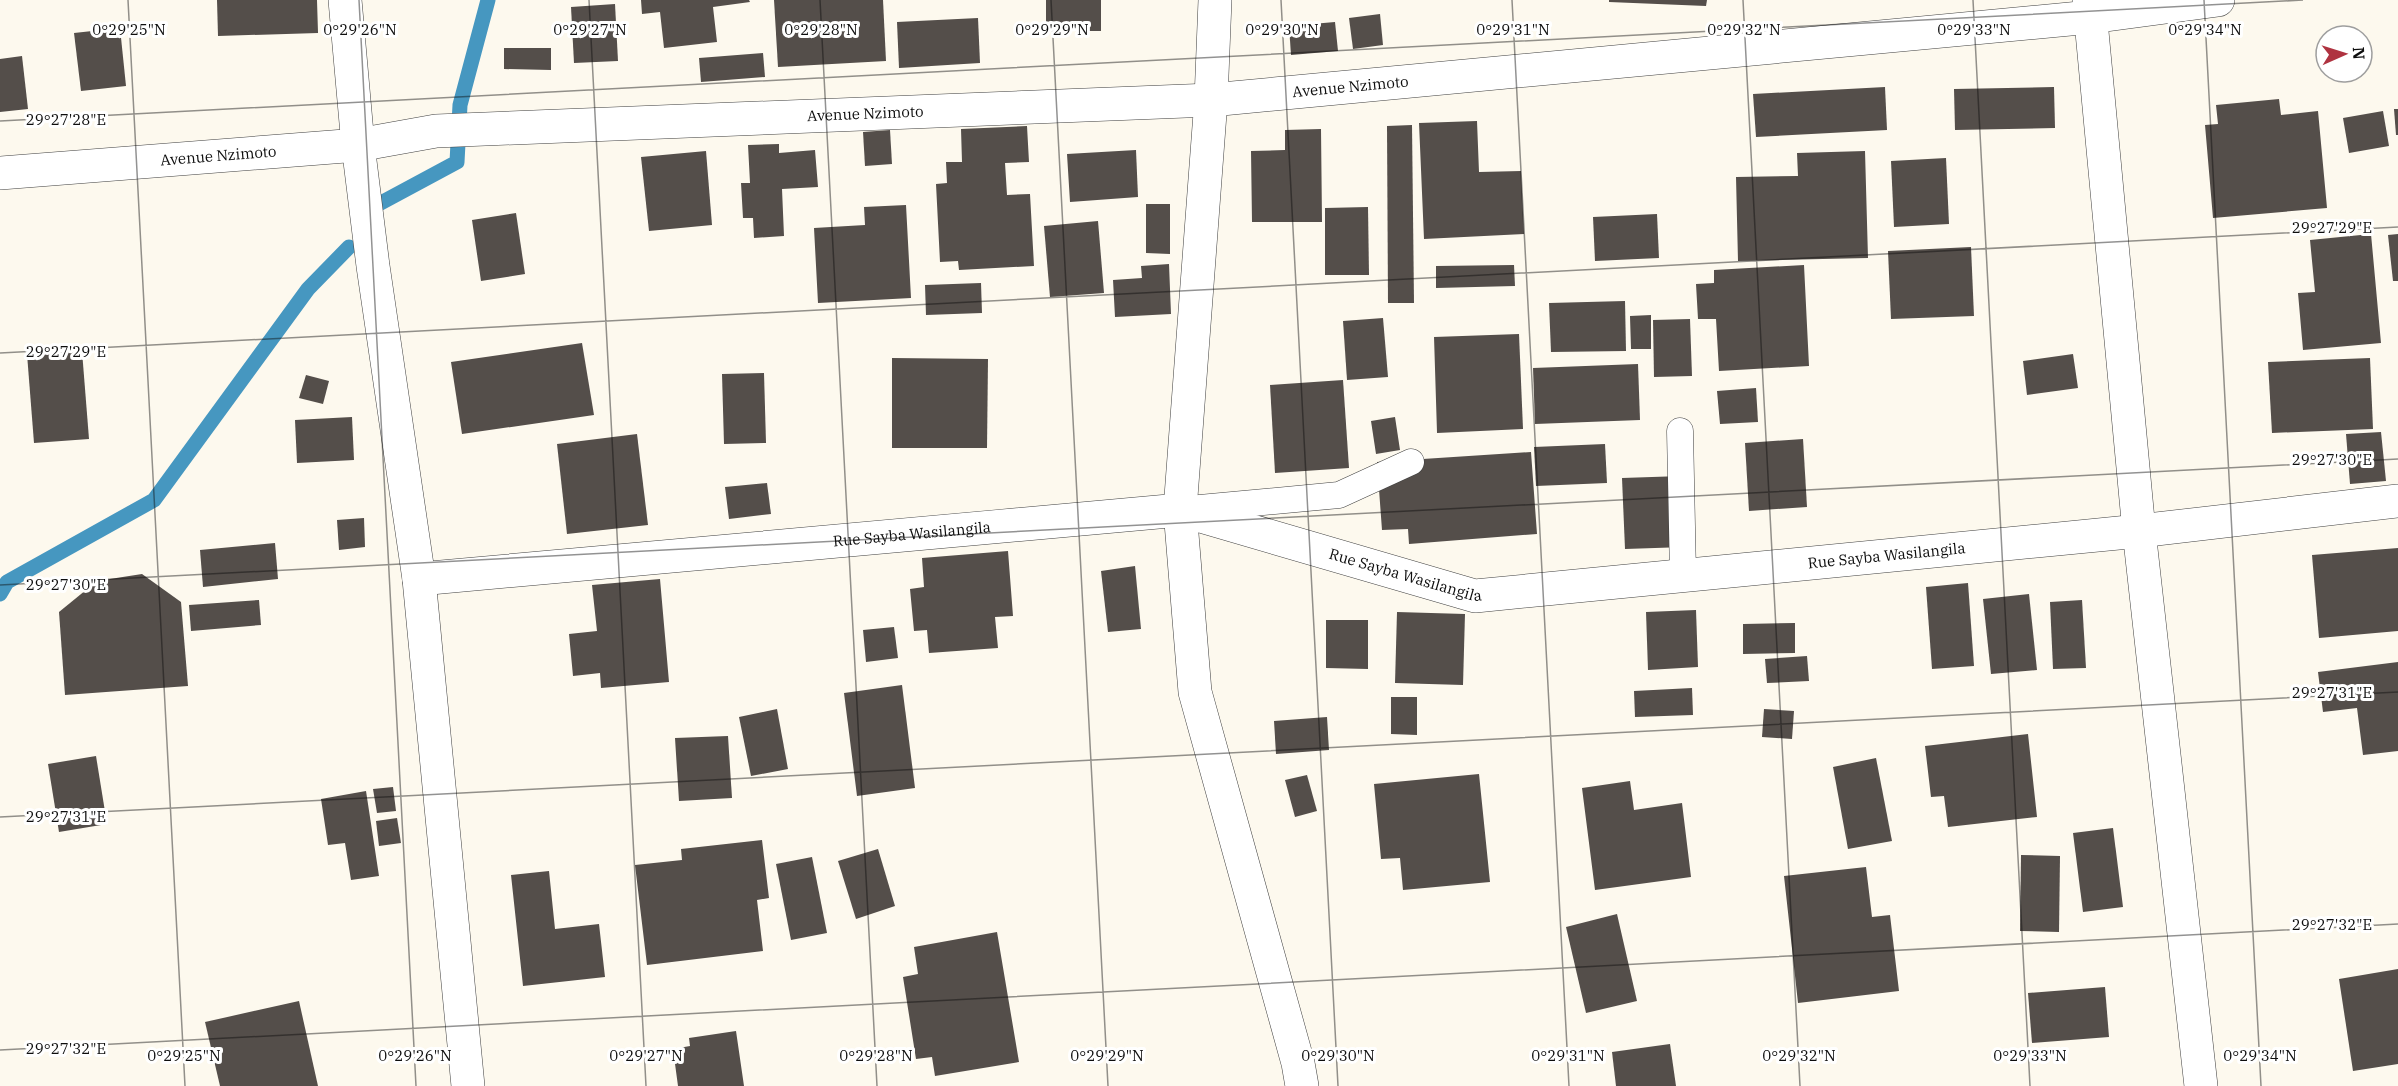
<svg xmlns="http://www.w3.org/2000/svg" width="2398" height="1086" viewBox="0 0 2398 1086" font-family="'IBM Plex Serif',serif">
	<rect width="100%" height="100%" fill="#fdf9ee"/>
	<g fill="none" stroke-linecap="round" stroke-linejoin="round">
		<g stroke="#4697c0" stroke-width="15">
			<polyline points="377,205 457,162 460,105 488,0"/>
			<polyline points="0,594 7,582 154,500 308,289 349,247"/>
		</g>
	</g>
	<g fill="#544e4a">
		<polygon points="217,0 317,0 318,33 218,36"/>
		<polygon points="641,0 749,0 750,2 713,7 717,42 664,48 660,12 642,14"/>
		<polygon points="774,0 883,0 886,61 778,67"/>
		<rect x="1046" y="0" width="55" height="31"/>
		<polygon points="1609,0 1707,0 1706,6 1609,2"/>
		<polygon points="615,4 618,61 574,63 571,7"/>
		<polygon points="1380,14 1383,45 1353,49 1349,18"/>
		<polygon points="978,18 980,63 899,68 897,22"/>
		<polygon points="1335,22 1338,51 1291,55 1289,26"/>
		<polygon points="120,28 126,86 81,91 74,33"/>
		<polygon points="504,48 551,48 551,70 504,69"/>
		<polygon points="763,53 765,77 701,82 699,58"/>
		<polygon points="22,56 28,109 0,112 0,59"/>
		<polygon points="1885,87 1887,130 1756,137 1753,94"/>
		<polygon points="2054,87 2055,128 1955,130 1954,89"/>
		<polygon points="2279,99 2281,115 2318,111 2327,208 2213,218 2205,125 2218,124 2216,105"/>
		<polygon points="2394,109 2398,109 2398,135 2396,135"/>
		<polygon points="2383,111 2389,146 2349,153 2343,118"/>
		<polygon points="1477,121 1479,172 1521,171 1524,234 1424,239 1419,123"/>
		<polygon points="1412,125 1414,303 1388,303 1387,126"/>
		<polygon points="1027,126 1029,162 1005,163 1007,195 1030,194 1034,266 959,270 958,261 940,262 936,184 947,183 946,162 962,162 961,129"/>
		<polygon points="1321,129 1322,222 1252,222 1251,151 1285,150 1285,130"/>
		<polygon points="890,130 892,164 865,166 863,132"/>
		<polygon points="779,144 779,153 815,150 818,187 782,189 784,236 754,238 753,218 743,218 741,183 750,183 748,145"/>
		<polygon points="1136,150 1138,197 1070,202 1067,154"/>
		<polygon points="706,151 712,225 649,231 641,157"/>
		<polygon points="1865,151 1868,258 1738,261 1736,177 1798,176 1797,153"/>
		<polygon points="1946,158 1949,224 1894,227 1891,161"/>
		<polygon points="1146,204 1170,204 1170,254 1146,253"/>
		<polygon points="906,205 911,298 818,303 814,228 865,225 864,207"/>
		<polygon points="1368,207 1369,275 1325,275 1325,208"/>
		<polygon points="516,213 525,274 481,281 472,220"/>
		<polygon points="1657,214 1659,258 1595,261 1593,217"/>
		<polygon points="1098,221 1104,293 1050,297 1044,226"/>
		<polygon points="2371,234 2381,343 2303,350 2298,293 2315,292 2310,240"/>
		<polygon points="2398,234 2398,281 2393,281 2388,235"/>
		<polygon points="1971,247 1974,316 1891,319 1888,251"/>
		<polygon points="1169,264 1171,314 1115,317 1113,280 1142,278 1141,266"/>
		<polygon points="1514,265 1515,286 1436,288 1436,266"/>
		<polygon points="1804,265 1809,366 1719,371 1716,319 1698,319 1696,284 1714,283 1714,270"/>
		<polygon points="981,283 982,313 926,315 925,285"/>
		<polygon points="1625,301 1626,351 1551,352 1549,303"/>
		<polygon points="1651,315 1651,349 1631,349 1630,316"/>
		<polygon points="1383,318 1388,377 1347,380 1343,321"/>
		<polygon points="1690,319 1692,376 1654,377 1653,320"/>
		<polygon points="1519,334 1523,429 1437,433 1434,337"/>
		<polygon points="582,343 594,415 462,434 451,362"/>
		<polygon points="82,351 89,439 34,443 27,354"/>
		<polygon points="2073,354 2078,388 2027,395 2023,361"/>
		<polygon points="892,358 988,359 987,448 892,448"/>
		<polygon points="2370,358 2373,429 2272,433 2268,362"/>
		<polygon points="1638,364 1640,420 1535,424 1533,368"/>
		<polygon points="764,373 766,443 724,444 722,374"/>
		<polygon points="306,375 329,381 323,404 299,398"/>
		<polygon points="1343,380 1349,468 1275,473 1270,385"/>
		<polygon points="1756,388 1758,422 1720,424 1717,391"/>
		<polygon points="352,417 354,460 297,463 295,420"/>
		<polygon points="1395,417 1400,450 1376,454 1371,421"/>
		<polygon points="2381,432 2386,481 2350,484 2346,434"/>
		<polygon points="637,434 648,525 567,534 557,444"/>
		<polygon points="1803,439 1807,507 1749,511 1745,443"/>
		<polygon points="1605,444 1607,483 1536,486 1534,447"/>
		<polygon points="1531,452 1537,534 1409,544 1408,529 1382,530 1377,462"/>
		<polygon points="1682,476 1685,547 1625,549 1622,478"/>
		<polygon points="767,483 771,514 729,519 725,487"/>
		<polygon points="364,518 365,547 339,550 337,520"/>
		<polygon points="275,543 278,579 203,587 200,550"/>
		<polygon points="2398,548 2398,631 2319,638 2312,555"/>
		<polygon points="1008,551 1013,616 995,617 998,648 929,653 927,630 914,631 910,589 924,587 922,558"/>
		<polygon points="1135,566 1141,629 1108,632 1101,571"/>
		<polygon points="142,574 181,602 188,686 65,695 59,612 97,581"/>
		<polygon points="660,579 669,682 601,688 600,673 573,676 569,634 597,631 592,585"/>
		<polygon points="1968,583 1974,666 1932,669 1926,587"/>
		<polygon points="2029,594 2037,670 1991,674 1983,599"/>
		<polygon points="259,600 261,625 191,631 189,605"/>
		<polygon points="2082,600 2086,668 2053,669 2050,602"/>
		<polygon points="1696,610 1698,667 1648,670 1646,612"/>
		<polygon points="1397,612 1465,614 1463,685 1395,683"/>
		<polygon points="1326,620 1368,620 1368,669 1326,668"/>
		<polygon points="1795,623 1795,653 1743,654 1743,624"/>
		<polygon points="894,627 898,658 866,662 863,630"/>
		<polygon points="1807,656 1809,681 1767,683 1765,659"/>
		<polygon points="2398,662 2398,751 2363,755 2357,708 2323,712 2318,672"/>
		<polygon points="902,685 915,788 857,796 844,693"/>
		<polygon points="1692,688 1693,715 1635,717 1634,691"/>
		<polygon points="1391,697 1417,697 1417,735 1391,734"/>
		<polygon points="777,709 788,769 751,776 739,717"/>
		<polygon points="1764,709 1794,711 1792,739 1762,737"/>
		<polygon points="1327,717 1329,750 1276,754 1274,721"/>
		<polygon points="2028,734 2037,817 1948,827 1944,796 1931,797 1925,746"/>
		<polygon points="728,736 732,798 679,801 675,738"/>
		<polygon points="96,756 107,824 59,832 48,764"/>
		<polygon points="1876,758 1892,841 1848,849 1833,767"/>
		<polygon points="1479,774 1490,882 1403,890 1400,858 1381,859 1374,784"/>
		<polygon points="1307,775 1317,811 1295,817 1285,780"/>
		<polygon points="1630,781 1634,810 1682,803 1691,877 1595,890 1582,788"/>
		<polygon points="393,787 396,811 377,813 373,789"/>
		<polygon points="366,791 379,876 351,880 345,843 328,845 321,799"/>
		<polygon points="397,818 401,843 379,846 376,821"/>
		<polygon points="2113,828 2123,907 2083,912 2073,833"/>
		<polygon points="762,840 769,898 757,900 763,951 647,965 635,865 682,860 681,849"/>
		<polygon points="878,849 895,906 856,919 838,861"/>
		<polygon points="2021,855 2060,856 2059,932 2020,931"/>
		<polygon points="812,857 827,933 791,940 776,864"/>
		<polygon points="1866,867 1872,917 1890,915 1899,991 1798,1003 1784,876"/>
		<polygon points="549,871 555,929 599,924 605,977 523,986 511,875"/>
		<polygon points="1617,914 1637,1001 1586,1013 1566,927"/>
		<polygon points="997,932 1019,1062 935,1076 932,1057 916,1059 903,977 918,974 914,947"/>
		<polygon points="2398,969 2398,1064 2353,1071 2339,979"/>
		<polygon points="2105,987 2109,1037 2032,1043 2028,993"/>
		<polygon points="299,1001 318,1086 220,1086 205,1022"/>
		<polygon points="736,1031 744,1086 678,1086 673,1049 690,1046 689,1038"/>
		<polygon points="1670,1044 1676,1086 1616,1086 1612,1052"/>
	</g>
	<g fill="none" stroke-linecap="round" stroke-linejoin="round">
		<defs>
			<g id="service">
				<polyline points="1680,431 1683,575"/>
				<polyline points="1189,509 1339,495 1411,462"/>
			</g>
			<g id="minor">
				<polyline points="345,0 358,145 373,266 419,579 468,1086"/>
				<polyline points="1215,0 1211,100 1180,510 1195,692 1298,1063 1302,1086"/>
				<polyline points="2089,0 2139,531 2201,1086"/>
				<path id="s1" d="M0,173L358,145L436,131L1211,100L2091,17L2218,0"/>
				<path id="s2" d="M419,579L1180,510L1475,596L2139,531L2398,501"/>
			</g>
		</defs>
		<use href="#service" stroke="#404040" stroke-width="27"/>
		<use href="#minor" stroke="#404040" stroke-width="34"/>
		<use href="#service" stroke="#fff" stroke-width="26"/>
		<use href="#minor" stroke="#fff" stroke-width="33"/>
	</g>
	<path fill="none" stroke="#0d0d0d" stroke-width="1.5" stroke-opacity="0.45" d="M128,0L185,1086M359,0L416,1086M589,0L646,1086M820,0L877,1086M1051,0L1108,1086M1281,0L1338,1086M1512,0L1569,1086M1743,0L1800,1086M1973,0L2030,1086M2204,0L2261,1086M0,121L2303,0M0,353L2398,227M0,585L2398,459M0,817L2398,692M0,1050L2398,924"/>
	<g text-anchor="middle" stroke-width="6" stroke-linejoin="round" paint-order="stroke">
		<g font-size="15" fill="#0d0d0d" stroke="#fff">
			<text dy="5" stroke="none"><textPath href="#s1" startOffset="1354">Avenue Nzimoto</textPath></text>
			<text dy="5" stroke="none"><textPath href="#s1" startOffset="868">Avenue Nzimoto</textPath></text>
			<text dy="5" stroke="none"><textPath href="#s1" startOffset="219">Avenue Nzimoto</textPath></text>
			<text dy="5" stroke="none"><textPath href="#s2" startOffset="495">Rue Sayba Wasilangila</textPath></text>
			<text dy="5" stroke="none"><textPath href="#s2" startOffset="1485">Rue Sayba Wasilangila</textPath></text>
			<text dy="5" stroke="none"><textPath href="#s2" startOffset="999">Rue Sayba Wasilangila</textPath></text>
		</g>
	</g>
	<g font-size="15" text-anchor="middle" fill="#0d0d0d" stroke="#fff" stroke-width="6" stroke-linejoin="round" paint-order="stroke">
		<text x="129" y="35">0°29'25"N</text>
		<text x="360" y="35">0°29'26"N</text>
		<text x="590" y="35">0°29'27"N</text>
		<text x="821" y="35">0°29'28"N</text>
		<text x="1052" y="35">0°29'29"N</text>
		<text x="1282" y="35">0°29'30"N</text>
		<text x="1513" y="35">0°29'31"N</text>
		<text x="1744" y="35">0°29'32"N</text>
		<text x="1974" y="35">0°29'33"N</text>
		<text x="2205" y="35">0°29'34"N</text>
		<text x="66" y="125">29°27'28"E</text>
		<text x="2332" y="233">29°27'29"E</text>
		<text x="66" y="357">29°27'29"E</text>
		<text x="2332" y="465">29°27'30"E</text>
		<text x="66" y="590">29°27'30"E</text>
		<text x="2332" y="698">29°27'31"E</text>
		<text x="66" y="822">29°27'31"E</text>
		<text x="2332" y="930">29°27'32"E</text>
		<text x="66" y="1054">29°27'32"E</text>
		<text x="184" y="1061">0°29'25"N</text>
		<text x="415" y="1061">0°29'26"N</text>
		<text x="646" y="1061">0°29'27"N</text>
		<text x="876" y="1061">0°29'28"N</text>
		<text x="1107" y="1061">0°29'29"N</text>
		<text x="1338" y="1061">0°29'30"N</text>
		<text x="1568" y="1061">0°29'31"N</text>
		<text x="1799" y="1061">0°29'32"N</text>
		<text x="2030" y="1061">0°29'33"N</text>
		<text x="2260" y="1061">0°29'34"N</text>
	</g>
	<g transform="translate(2344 54) rotate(87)"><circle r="28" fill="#ffffff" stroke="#9e9e9e" stroke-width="1.5"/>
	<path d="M0-4.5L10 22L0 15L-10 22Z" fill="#af3340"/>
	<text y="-9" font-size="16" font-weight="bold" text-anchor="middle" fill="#0d0d0d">N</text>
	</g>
</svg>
